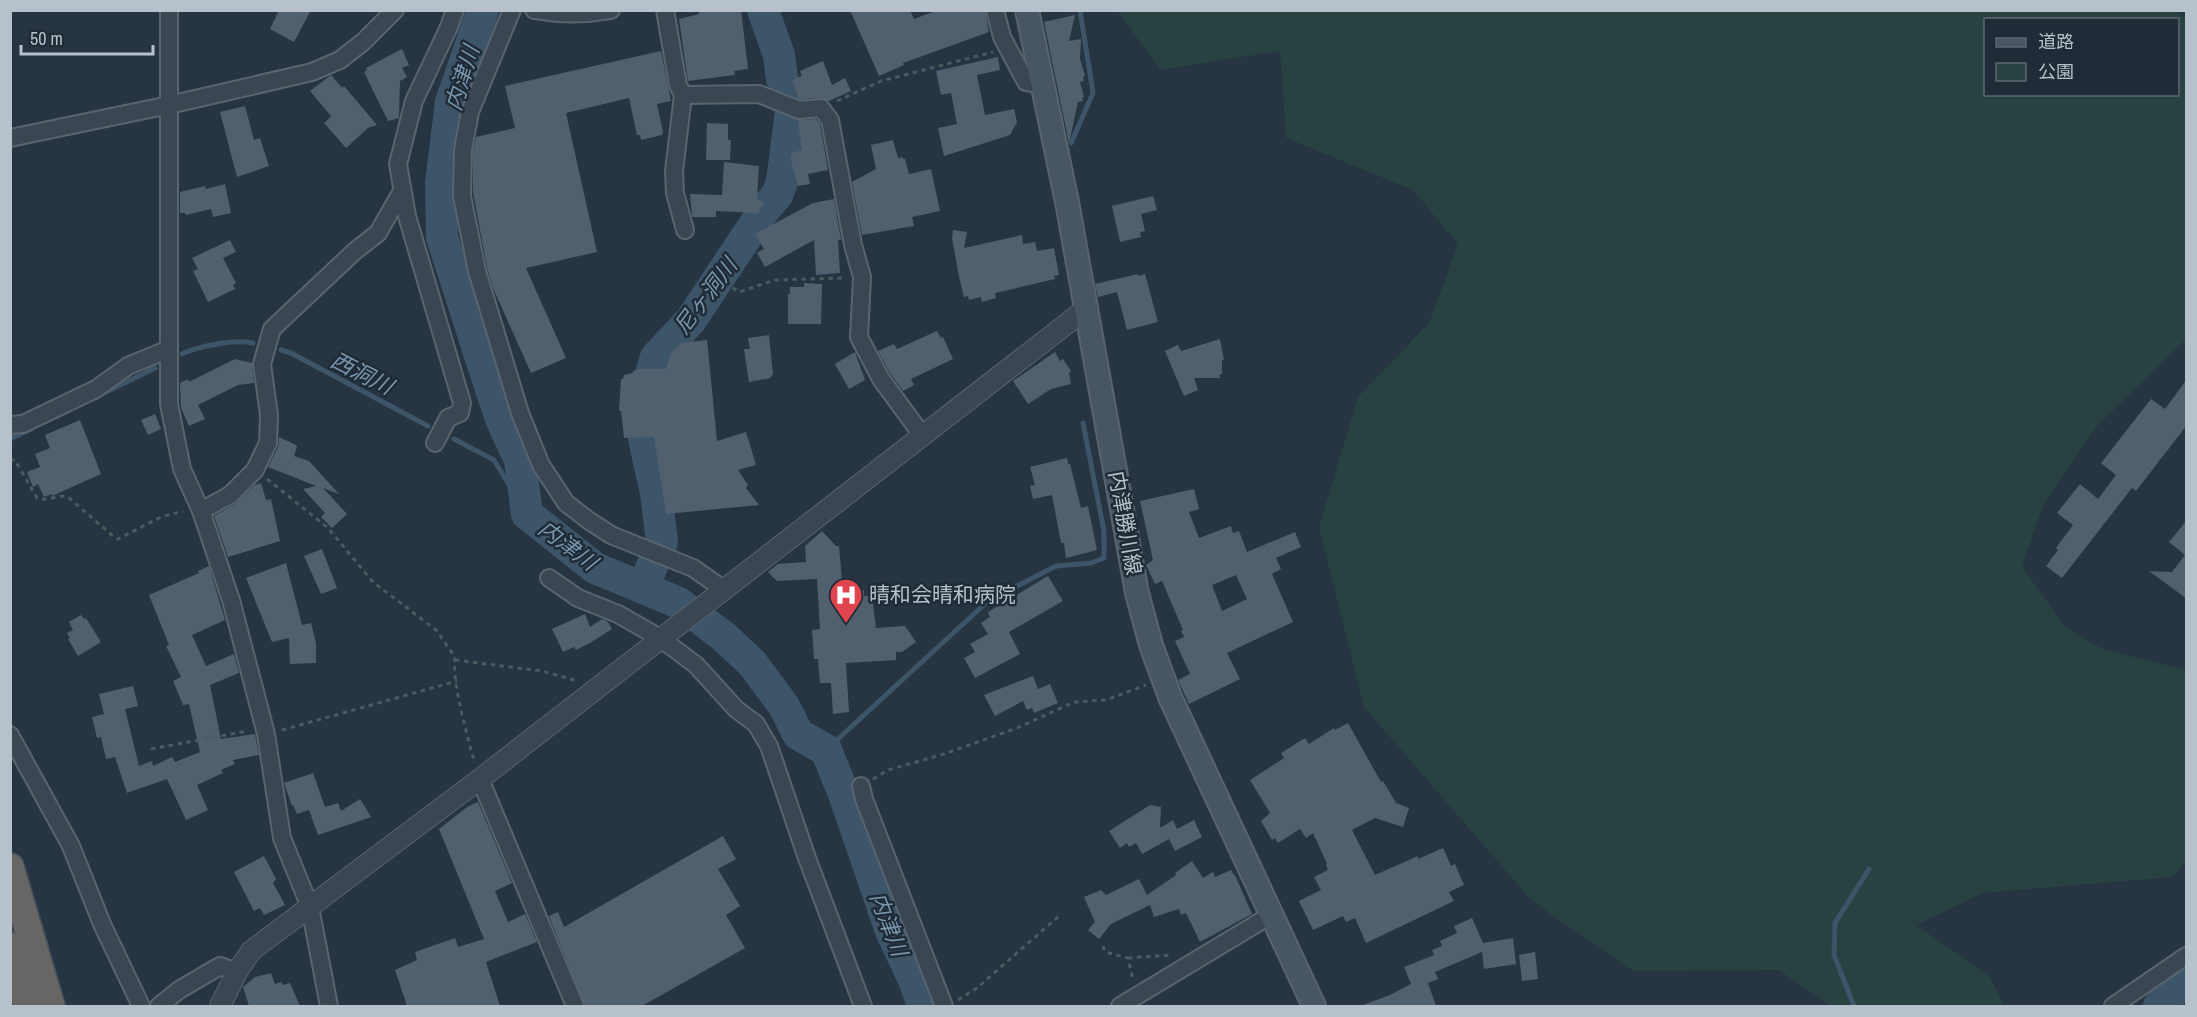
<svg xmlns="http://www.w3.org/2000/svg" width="2197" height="1017" viewBox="0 0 2197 1017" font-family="'Archivo Narrow','Noto Sans JP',sans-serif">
	<rect width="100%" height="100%" fill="#263541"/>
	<path fill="#284242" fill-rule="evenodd" d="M2175,10L2186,18V339L2096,427L2043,506L2022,566L2064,626L2102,649L2186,670V862L2173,877L1983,893L1916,925L1989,975L2004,1006H1830L1779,970L1633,971L1532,901L1364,707L1319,527L1358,397L1429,323L1458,244L1413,190L1286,138L1280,51L1160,70L1118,11ZM1986,20H2178V94H1986Z"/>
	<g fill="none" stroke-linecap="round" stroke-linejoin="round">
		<g stroke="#3c5569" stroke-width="5">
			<polyline points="1071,143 1093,93 1080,10"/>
			<polyline points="281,350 291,353 428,426"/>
			<path d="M182,354C199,346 235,339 253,343"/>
			<polyline points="98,396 155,368"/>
			<polyline points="10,439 31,429"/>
			<polyline points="454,439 494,460 527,514"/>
			<polyline points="826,750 988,601 1056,566 1091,563 1104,558 1104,531 1083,423"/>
			<polyline points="1854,1006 1834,955 1835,923 1869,869"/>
		</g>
		<g stroke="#3c5569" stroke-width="32">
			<polyline points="483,10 451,102 441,183 442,237 488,380 501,419 520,460 527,514 595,568 679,603 723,636 752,663 784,706 798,734 826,750 844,794 891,931 914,980 923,1006"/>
			<polyline points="643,588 662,542 656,493 644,439 649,380 656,357 691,320 764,210 777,195 782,182 792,102 782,79 779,55 763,10"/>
			<polyline points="2159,1006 2186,979"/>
		</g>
	</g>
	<g fill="#51606e" fill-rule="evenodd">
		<polygon points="279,10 311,10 294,42 270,29"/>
		<polygon points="699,10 741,10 748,69 734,71 735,75 688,81 679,19 699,14"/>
		<polygon points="850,10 910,10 914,19 938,10 985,10 989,32 903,63 904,65 879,76"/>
		<polygon points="1075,15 1069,41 1081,39 1080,59 1085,76 1083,77 1084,81 1080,82 1084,97 1082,98 1083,101 1078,102 1069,143 1044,22"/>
		<polygon points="402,49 409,65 402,68 407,77 400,81 399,118 388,121 364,72 367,70 366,68"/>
		<polygon points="661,51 671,101 657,104 663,132 662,135 641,140 640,135 637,135 629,98 566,113 597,252 526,268 566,358 531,373 493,288 487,268 473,192 473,151 476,137 515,128 505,86"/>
		<polygon points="998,57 1000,70 977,75 985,115 1014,109 1017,122 1010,135 944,156 938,128 957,124 951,93 941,95 936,71"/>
		<polygon points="823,61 832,85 845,78 851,91 829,101 821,98 799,99 792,80 802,76 800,71"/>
		<polygon points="331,75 342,88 344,86 377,125 368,128 346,148 324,123 331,116 310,91"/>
		<polygon points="245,106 254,140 260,138 269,166 237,177 220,112"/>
		<polygon points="816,119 820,124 828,170 808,174 810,184 798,186 790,157 792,156 791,153 802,150 798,120"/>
		<polygon points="707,123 728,124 728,140 731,140 730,160 706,160"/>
		<polygon points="893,140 898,158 903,157 903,159 905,159 909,174 931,169 940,211 912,217 914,226 862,235 852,182 876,169 871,145"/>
		<polygon points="724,162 759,166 757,199 764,202 758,213 716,211 716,217 692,217 690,194 722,195"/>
		<polygon points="225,184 231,213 213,217 211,209 186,215 185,213 180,213 180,192 205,186 206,189"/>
		<polygon points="1153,196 1157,210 1141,214 1145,231 1140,232 1141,237 1120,242 1112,206"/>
		<polygon points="834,199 841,240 838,240 840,273 816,275 814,240 765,267 757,253 764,249 755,234 813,203"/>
		<polygon points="953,230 967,232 964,248 1022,235 1023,244 1035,242 1037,251 1054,248 1059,275 1054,276 1055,279 995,293 996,298 982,302 981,297 969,300 968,296 964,297 959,277 952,238"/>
		<polygon points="230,240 236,252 223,258 236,283 233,285 235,289 208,302 193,271 198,269 192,258"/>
		<polygon points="1138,274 1138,276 1145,274 1158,322 1127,330 1117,292 1098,297 1095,284"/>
		<polygon points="804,283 822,284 821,324 788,324 788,294 790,294 790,287 804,287"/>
		<polygon points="937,331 941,338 943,337 953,359 911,379 914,385 903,391 890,373 878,351 894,344 897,349"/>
		<polygon points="769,335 773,375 771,376 771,378 749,382 744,349 750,349 748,338"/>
		<polygon points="1220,339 1224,360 1222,360 1222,374 1219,375 1220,378 1194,378 1198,390 1184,396 1165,351 1178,345 1181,351"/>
		<polygon points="707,340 717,441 746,432 756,465 738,470 748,485 746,488 759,505 666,514 654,437 624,438 621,411 619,411 621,379 623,379 624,375 633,373 633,371 639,369 666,369 671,353 681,343"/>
		<polygon points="855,352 865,380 849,389 835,364"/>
		<polygon points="1055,352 1060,361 1063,359 1071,371 1069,373 1071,384 1051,389 1028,404 1013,381"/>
		<polygon points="235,359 252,363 254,383 238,385 198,405 205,419 189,426 181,408 180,383 188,379 189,382"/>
		<polygon points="2187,379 2187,425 2136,491 2132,488 2062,578 2046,566 2058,550 2056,548 2073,525 2057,513 2080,484 2098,499 2116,475 2101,463 2151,399 2165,409"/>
		<polygon points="155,414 161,429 148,435 141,420"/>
		<polygon points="80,420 101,474 52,496 52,494 44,497 38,484 33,487 27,472 40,467 35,454 50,448 45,435"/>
		<polygon points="279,437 296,445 297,447 294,456 309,461 339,494 323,488 347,514 332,528 321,517 325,513 303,489 316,486 268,467 278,447"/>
		<polygon points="1067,458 1068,464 1070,464 1081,508 1088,506 1097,550 1066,558 1064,543 1061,543 1052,495 1033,499 1030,486 1035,485 1030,467"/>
		<polygon points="261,483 266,500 271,499 280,541 228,557 214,516 235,504 255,485"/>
		<path d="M1194,489L1199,509L1189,512L1199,538L1231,526L1233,533L1239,531L1247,552L1295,532L1301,547L1276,558L1281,569L1272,574L1293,622L1227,653L1240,679L1189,704L1178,680L1190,674L1175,641L1184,637L1181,631L1183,630L1162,581L1155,584L1146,565L1153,560L1140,501ZM1236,575L1247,599L1222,611L1212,585Z"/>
		<polygon points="2187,520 2187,599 2149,571 2172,572 2185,555 2169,542"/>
		<polygon points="822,531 836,546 839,546 843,592 864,590 864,596 872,596 876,628 905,626 916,642 902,652 896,652 896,660 846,663 849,712 833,714 831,683 820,683 818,659 814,659 812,630 820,629 817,579 777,581 768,572 778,564 806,562 805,546"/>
		<polygon points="322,549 337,588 321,594 304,556"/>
		<polygon points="286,563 302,625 311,623 316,643 316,663 290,664 289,638 272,642 246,578"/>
		<polygon points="209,566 225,620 192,635 206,666 234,654 239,673 210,685 221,739 255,734 259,755 233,760 235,764 221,770 223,773 197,785 208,810 186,820 167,779 127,793 115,757 106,759 101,737 97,738 92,717 104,714 99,694 133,686 138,706 125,709 139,766 152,761 153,766 172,757 175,762 200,752 189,704 183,705 173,681 181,677 166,646 169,645 149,595 199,573 198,571"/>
		<polygon points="1048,576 1063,601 1009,632 1020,654 975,678 964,658 975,652 970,644 988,634 981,623 990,617 988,612"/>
		<polygon points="585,614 590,627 602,619 607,621 612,629 590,643 576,650 574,647 563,652 552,629"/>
		<polygon points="81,615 84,619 86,618 101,642 78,656 68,639 70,638 67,633 73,630 69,622"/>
		<polygon points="1033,676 1038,689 1050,684 1058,703 1034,713 1032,708 1027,710 1023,701 995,716 984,695"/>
		<polygon points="1348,723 1381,782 1383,781 1396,803 1409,808 1403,827 1375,818 1352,830 1375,875 1418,856 1418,859 1443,848 1451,866 1455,864 1464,885 1449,892 1454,901 1366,943 1355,918 1346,922 1343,916 1313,930 1299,901 1321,890 1314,877 1328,870 1326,865 1327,864 1313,833 1306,838 1300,829 1278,843 1275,838 1272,840 1261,821 1270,813 1250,780 1284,758 1281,753 1305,738 1309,744 1334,728 1335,730"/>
		<polygon points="313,773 325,807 338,803 341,811 360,799 371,817 318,835 309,810 297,814 293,805 292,806 284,783"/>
		<polygon points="478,802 512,883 495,891 508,922 525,914 537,942 486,962 500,1006 407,1006 395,970 417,960 415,952 455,938 458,947 484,939 439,829 467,807"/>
		<polygon points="1150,805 1161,807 1160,828 1173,820 1177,829 1194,820 1202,837 1175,851 1169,839 1142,854 1136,843 1129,847 1127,843 1120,848 1109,831"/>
		<polygon points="723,836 736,859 718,869 740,906 726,915 745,948 642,1006 585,1006 549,916 558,912 564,927"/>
		<polygon points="264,856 276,879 273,883 285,905 264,915 260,908 254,911 234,872"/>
		<polygon points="1192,861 1203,878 1213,872 1215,877 1231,870 1234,875 1235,875 1252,914 1200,942 1186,913 1181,915 1179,909 1154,917 1150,905 1111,924 1099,939 1088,930 1095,922 1084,897 1101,890 1106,895 1139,879 1147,895 1176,875 1175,873"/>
		<polygon points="1472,918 1483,943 1513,938 1516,964 1484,969 1482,952 1435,972 1438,979 1428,983 1436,1006 1363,1006 1363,1005 1390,995 1411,984 1404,967 1434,955 1432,950 1442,946 1440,941 1457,933 1454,926"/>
		<polygon points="1535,952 1538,979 1522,981 1519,955"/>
		<polygon points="271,973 275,984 281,982 283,985 290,983 300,1006 249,1006 243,987 255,977"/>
	</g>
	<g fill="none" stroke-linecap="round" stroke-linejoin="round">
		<defs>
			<g id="minor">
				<polyline points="169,10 169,404 182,469 201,511 231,600 266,734 282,838 310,907 329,1006"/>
				<polyline points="512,10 470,112 463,150 462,196 477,271 520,413 541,465 566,503 588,520 611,535 693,568 723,589"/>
				<path d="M534,10C561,15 584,15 611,10"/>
				<polyline points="665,10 678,85 683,95 674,171 675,193 685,230"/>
				<polyline points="995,10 1002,37 1026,82 1042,85"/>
				<polyline points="683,95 759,94 799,110 821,108 830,120 853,245 862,277 859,337 881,379 922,435"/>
				<polyline points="10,138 169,105 312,72 340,60 363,42 395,10"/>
				<polyline points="10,425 23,424 96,389 128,366 169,349"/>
				<polyline points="435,443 448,418 460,413 462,403 407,216 398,164 414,101 449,27 455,10"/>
				<polyline points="201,511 230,495 255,470 268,443 269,415 262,364 272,329 355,251 378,233 402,191"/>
				<polyline points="549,578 578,598 618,614 660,638 696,665 736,709 756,724 769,746 807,858 863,1006"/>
				<polyline points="10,735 71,846 102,924 141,1006"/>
				<polyline points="480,779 575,1006"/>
				<polyline points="861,786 864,799 944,1006"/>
				<polyline points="159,1006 179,990 220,966 237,972"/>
				<polyline points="1120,1006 1271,915"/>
				<polyline points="2113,1006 2186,956"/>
			</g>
			<polyline id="tertiary" points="220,1006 237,972 251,951 480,779 1087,308"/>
			<polyline id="secondary" points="1027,10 1067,202 1137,593 1151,645 1170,697 1314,1006"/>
			<g id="trunk">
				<polyline points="10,867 51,1006"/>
				<polyline points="10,946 28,1006"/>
			</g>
		</defs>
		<use href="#minor" stroke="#58646e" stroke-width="20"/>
		<use href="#tertiary" stroke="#58646e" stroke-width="22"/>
		<use href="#secondary" stroke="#58646e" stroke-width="26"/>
		<use href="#trunk" stroke="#45515b" stroke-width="30"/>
		<g stroke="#465e5e" stroke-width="3" stroke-dasharray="4.5 4.5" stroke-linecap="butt">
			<polyline points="837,101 881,81 993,52"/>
			<polyline points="725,283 739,292 775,280 845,278"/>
			<path d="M10,460H15L37,498C49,502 57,494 68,497L114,537L118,539L161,517L183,511"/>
			<path d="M267,479L328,528L373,582L436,630L455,657C452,684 466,728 472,755L476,761"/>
			<polyline points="455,660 542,671 577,681"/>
			<polyline points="282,730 457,681"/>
			<polyline points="151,749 247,731"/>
			<polyline points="873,779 888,770 944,754 1017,728 1074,702 1106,700 1146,685"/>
			<polyline points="1103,946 1105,952 1128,958 1133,980"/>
			<polyline points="1128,958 1171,955"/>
			<polyline points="958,1000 977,988 1059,916"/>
		</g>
		<use href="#minor" stroke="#3a4651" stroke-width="16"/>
		<use href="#tertiary" stroke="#3a4651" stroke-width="20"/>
		<use href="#secondary" stroke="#485664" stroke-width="22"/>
		<use href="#trunk" stroke="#686664" stroke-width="27"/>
	</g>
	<defs>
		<symbol id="hospital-pin" viewBox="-11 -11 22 30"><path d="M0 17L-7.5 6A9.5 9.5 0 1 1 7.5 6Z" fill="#e0444e" stroke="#1f2b36"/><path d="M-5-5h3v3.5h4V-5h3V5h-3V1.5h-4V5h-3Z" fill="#fff"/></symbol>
	</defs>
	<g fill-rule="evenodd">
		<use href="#hospital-pin" x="827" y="576" width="38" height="52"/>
	</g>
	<g text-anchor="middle" stroke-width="5" stroke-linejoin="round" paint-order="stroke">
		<g font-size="21" fill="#b7c1cb" stroke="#1f2b36">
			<text transform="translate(1125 523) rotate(80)" y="7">内津勝川線</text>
		</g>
		<g font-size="21" fill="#b7c1cb" stroke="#1f2b36" text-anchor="start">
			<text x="869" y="602">晴和会晴和病院</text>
		</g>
		<g font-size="22" font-style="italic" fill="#7896ad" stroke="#1f2b36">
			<text transform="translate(462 78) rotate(-73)" y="8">内津川</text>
			<text transform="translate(705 296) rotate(-53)" y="8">尼ヶ洞川</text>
			<text transform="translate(362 373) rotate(27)" y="8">西洞川</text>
			<text transform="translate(568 545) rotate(37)" y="8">内津川</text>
			<text transform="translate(889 924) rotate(69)" y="8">内津川</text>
		</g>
	</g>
	<rect width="2197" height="1017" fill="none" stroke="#b7c1cb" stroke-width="24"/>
	<rect x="1984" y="18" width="195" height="78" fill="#1f2b36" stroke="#5c6772" stroke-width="1.5"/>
	<rect x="1996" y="38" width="30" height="9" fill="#485664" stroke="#5c6772" stroke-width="1.5"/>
	<text x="2038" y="48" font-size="18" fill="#b7c1cb">道路</text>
	<rect x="1996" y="63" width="30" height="18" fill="#284242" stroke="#5c6772" stroke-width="1.5"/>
	<text x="2038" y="78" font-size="18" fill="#b7c1cb">公園</text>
	<path d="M21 45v9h132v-9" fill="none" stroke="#b7c1cb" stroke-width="3"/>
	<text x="30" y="45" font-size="18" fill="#b7c1cb" stroke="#1f2b36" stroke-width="4.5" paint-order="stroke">50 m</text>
</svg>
